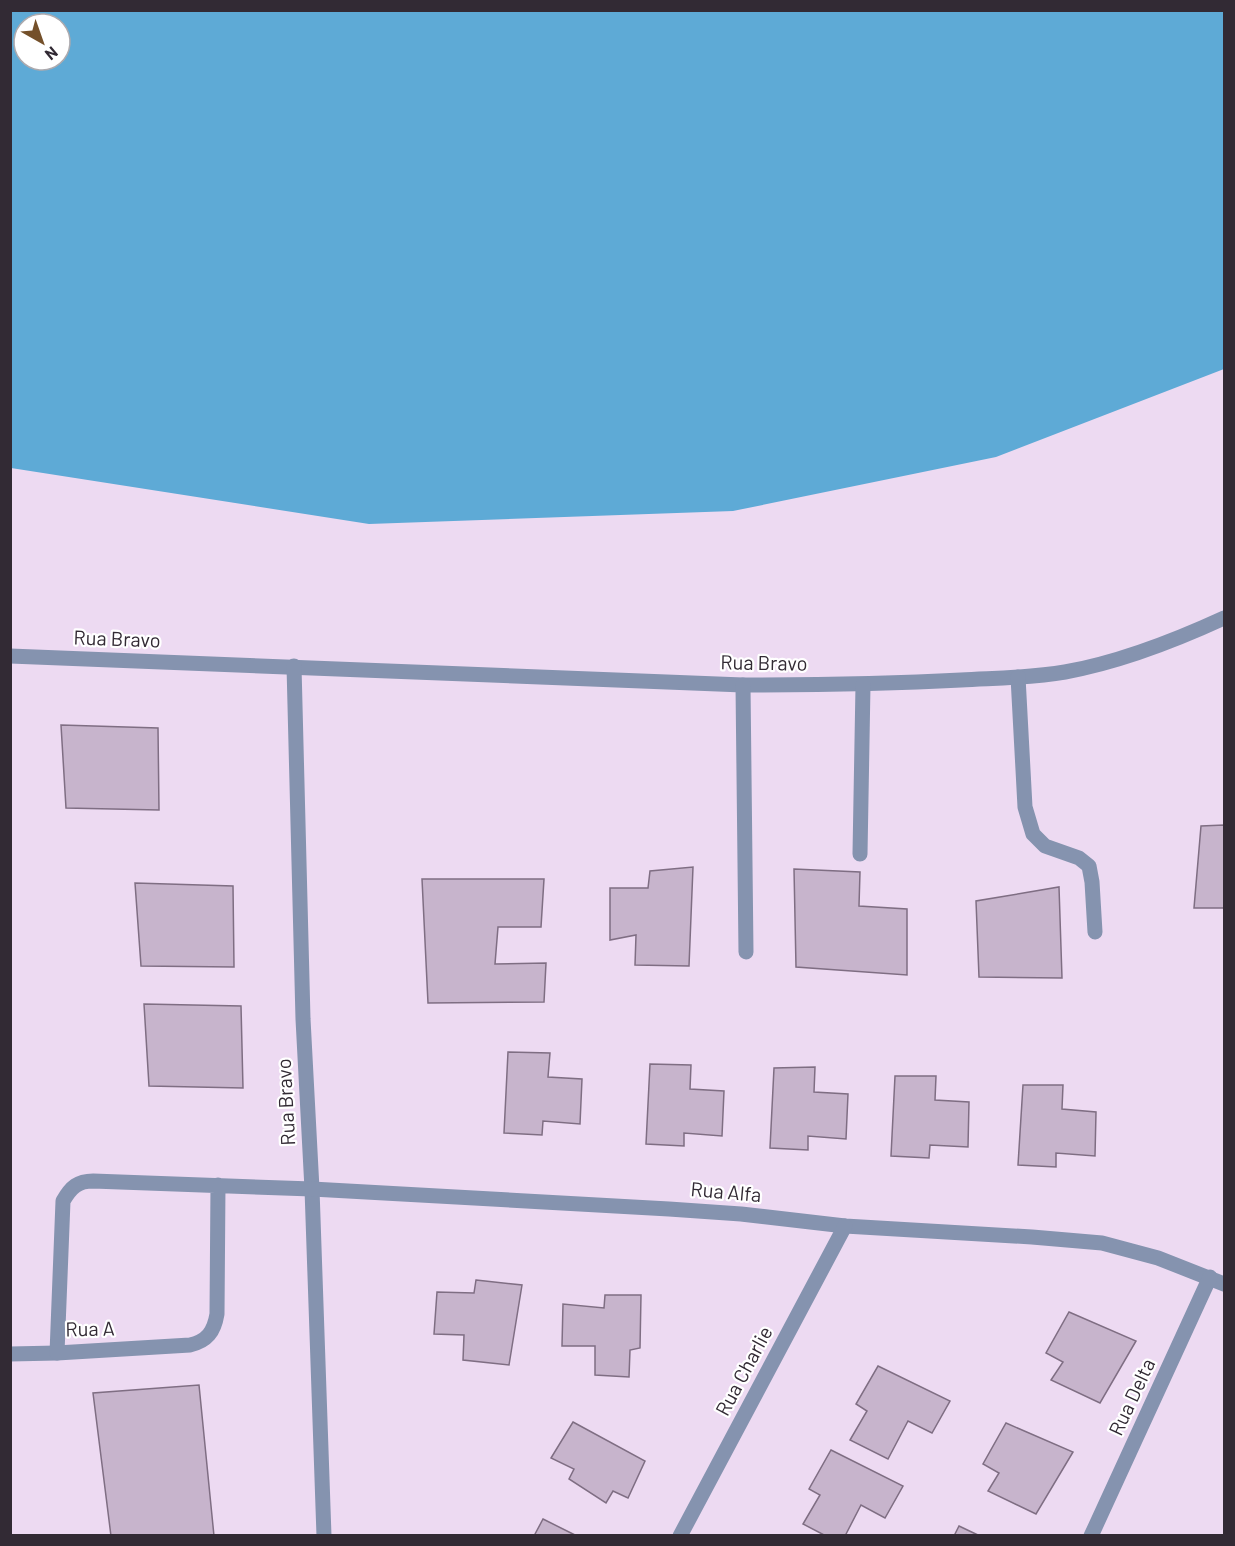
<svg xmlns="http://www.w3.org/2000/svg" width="1235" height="1546" viewBox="0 0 1235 1546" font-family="Barlow,sans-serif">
	<rect width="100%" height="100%" fill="#eddaf2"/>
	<path fill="#5eaad6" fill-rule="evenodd" d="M10,11H1224V369L996,457L733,511L369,524L11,468ZM24,24H60V60H24Z"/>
	<g fill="#c7b4cc" stroke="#7f6e83" stroke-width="1.5">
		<polygon points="61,725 158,728 159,810 66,808"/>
		<polygon points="1224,825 1224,908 1194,908 1201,826"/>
		<polygon points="693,867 689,966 635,965 636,935 610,940 610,888 648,888 650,871"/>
		<polygon points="794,869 860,872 859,906 907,909 907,975 796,967"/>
		<polygon points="422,879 544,879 541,927 498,927 495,964 546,963 544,1002 428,1003"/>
		<polygon points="135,883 233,886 234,967 141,966"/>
		<polygon points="1059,887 1062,978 979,977 976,901"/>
		<polygon points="144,1004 241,1006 243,1088 149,1086"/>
		<polygon points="508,1052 550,1053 548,1077 582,1079 580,1124 543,1121 542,1135 504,1133"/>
		<polygon points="650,1064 691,1065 690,1089 724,1091 722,1136 684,1133 684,1146 646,1144"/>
		<polygon points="815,1067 814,1092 848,1094 846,1139 808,1136 808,1150 770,1148 774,1068"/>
		<polygon points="895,1076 936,1076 935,1100 969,1102 968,1147 930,1145 929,1158 891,1156"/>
		<polygon points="1023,1085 1063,1085 1062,1109 1096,1112 1095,1156 1056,1153 1056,1167 1018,1165"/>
		<polygon points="476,1280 522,1285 509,1365 463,1360 464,1335 434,1334 437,1292 474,1293"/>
		<polygon points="605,1295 641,1295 640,1348 630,1350 629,1377 595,1375 595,1346 562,1346 563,1304 604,1308"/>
		<polygon points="1069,1312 1136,1341 1100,1403 1051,1380 1063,1362 1046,1353"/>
		<polygon points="878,1366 950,1401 932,1433 908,1421 888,1459 850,1440 867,1411 856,1404"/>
		<polygon points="199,1385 214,1536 111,1536 93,1393"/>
		<polygon points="573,1422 645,1461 628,1498 613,1491 606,1503 569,1479 574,1469 551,1458"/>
		<polygon points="1006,1423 1073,1452 1036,1514 988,1491 999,1473 983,1464"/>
		<polygon points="831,1450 903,1486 885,1518 861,1505 845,1536 826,1536 803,1524 820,1495 809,1489"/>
		<polygon points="543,1519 577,1536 534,1536"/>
		<polygon points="959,1526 980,1536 954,1536"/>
	</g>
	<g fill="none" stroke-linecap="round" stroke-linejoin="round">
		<g stroke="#8593af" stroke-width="15">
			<path d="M10,656L743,685C816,685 888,684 961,680C996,678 1031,678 1065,672C1121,662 1174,641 1224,618"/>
			<polyline points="10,1354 57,1353"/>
		</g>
		<g stroke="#8593af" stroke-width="15">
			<polyline points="294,666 303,1019 312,1189 324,1536"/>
			<polyline points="1018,677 1025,807 1033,834 1045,846 1079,858 1089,866 1092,882 1095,932"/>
			<polyline points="743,685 746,952"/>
			<polyline points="860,854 863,685"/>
			<path d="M218,1185L217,1314C214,1332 207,1341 190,1345L57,1353L63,1201C71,1187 78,1181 93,1181L312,1189L669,1209L741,1214L845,1226L1032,1237L1102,1243L1158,1258L1224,1284"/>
			<polyline points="680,1536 845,1226"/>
			<polyline points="1091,1536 1210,1277"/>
		</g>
	</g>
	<g text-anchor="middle" stroke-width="4.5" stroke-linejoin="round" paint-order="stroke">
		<g font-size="20" fill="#322a34" stroke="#fff">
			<text transform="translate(117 639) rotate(2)" y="7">Rua Bravo</text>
			<text transform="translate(764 663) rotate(1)" y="7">Rua Bravo</text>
			<text transform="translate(286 1102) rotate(-93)" y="7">Rua Bravo</text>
			<text transform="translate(726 1192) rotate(5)" y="7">Rua Alfa</text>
			<text transform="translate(90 1329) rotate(-1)" y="7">Rua A</text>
			<text transform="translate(744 1371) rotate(-62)" y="7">Rua Charlie</text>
			<text transform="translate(1132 1397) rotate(-65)" y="7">Rua Delta</text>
		</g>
	</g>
	<rect width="1235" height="1546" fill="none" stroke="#322a34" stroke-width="24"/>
	<g transform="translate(42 42) rotate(140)"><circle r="28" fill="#ffffff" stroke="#adaaae" stroke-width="1.5"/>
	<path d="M0-4.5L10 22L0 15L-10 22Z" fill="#74502a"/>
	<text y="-9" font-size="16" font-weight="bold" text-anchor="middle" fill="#322a34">N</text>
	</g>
</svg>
